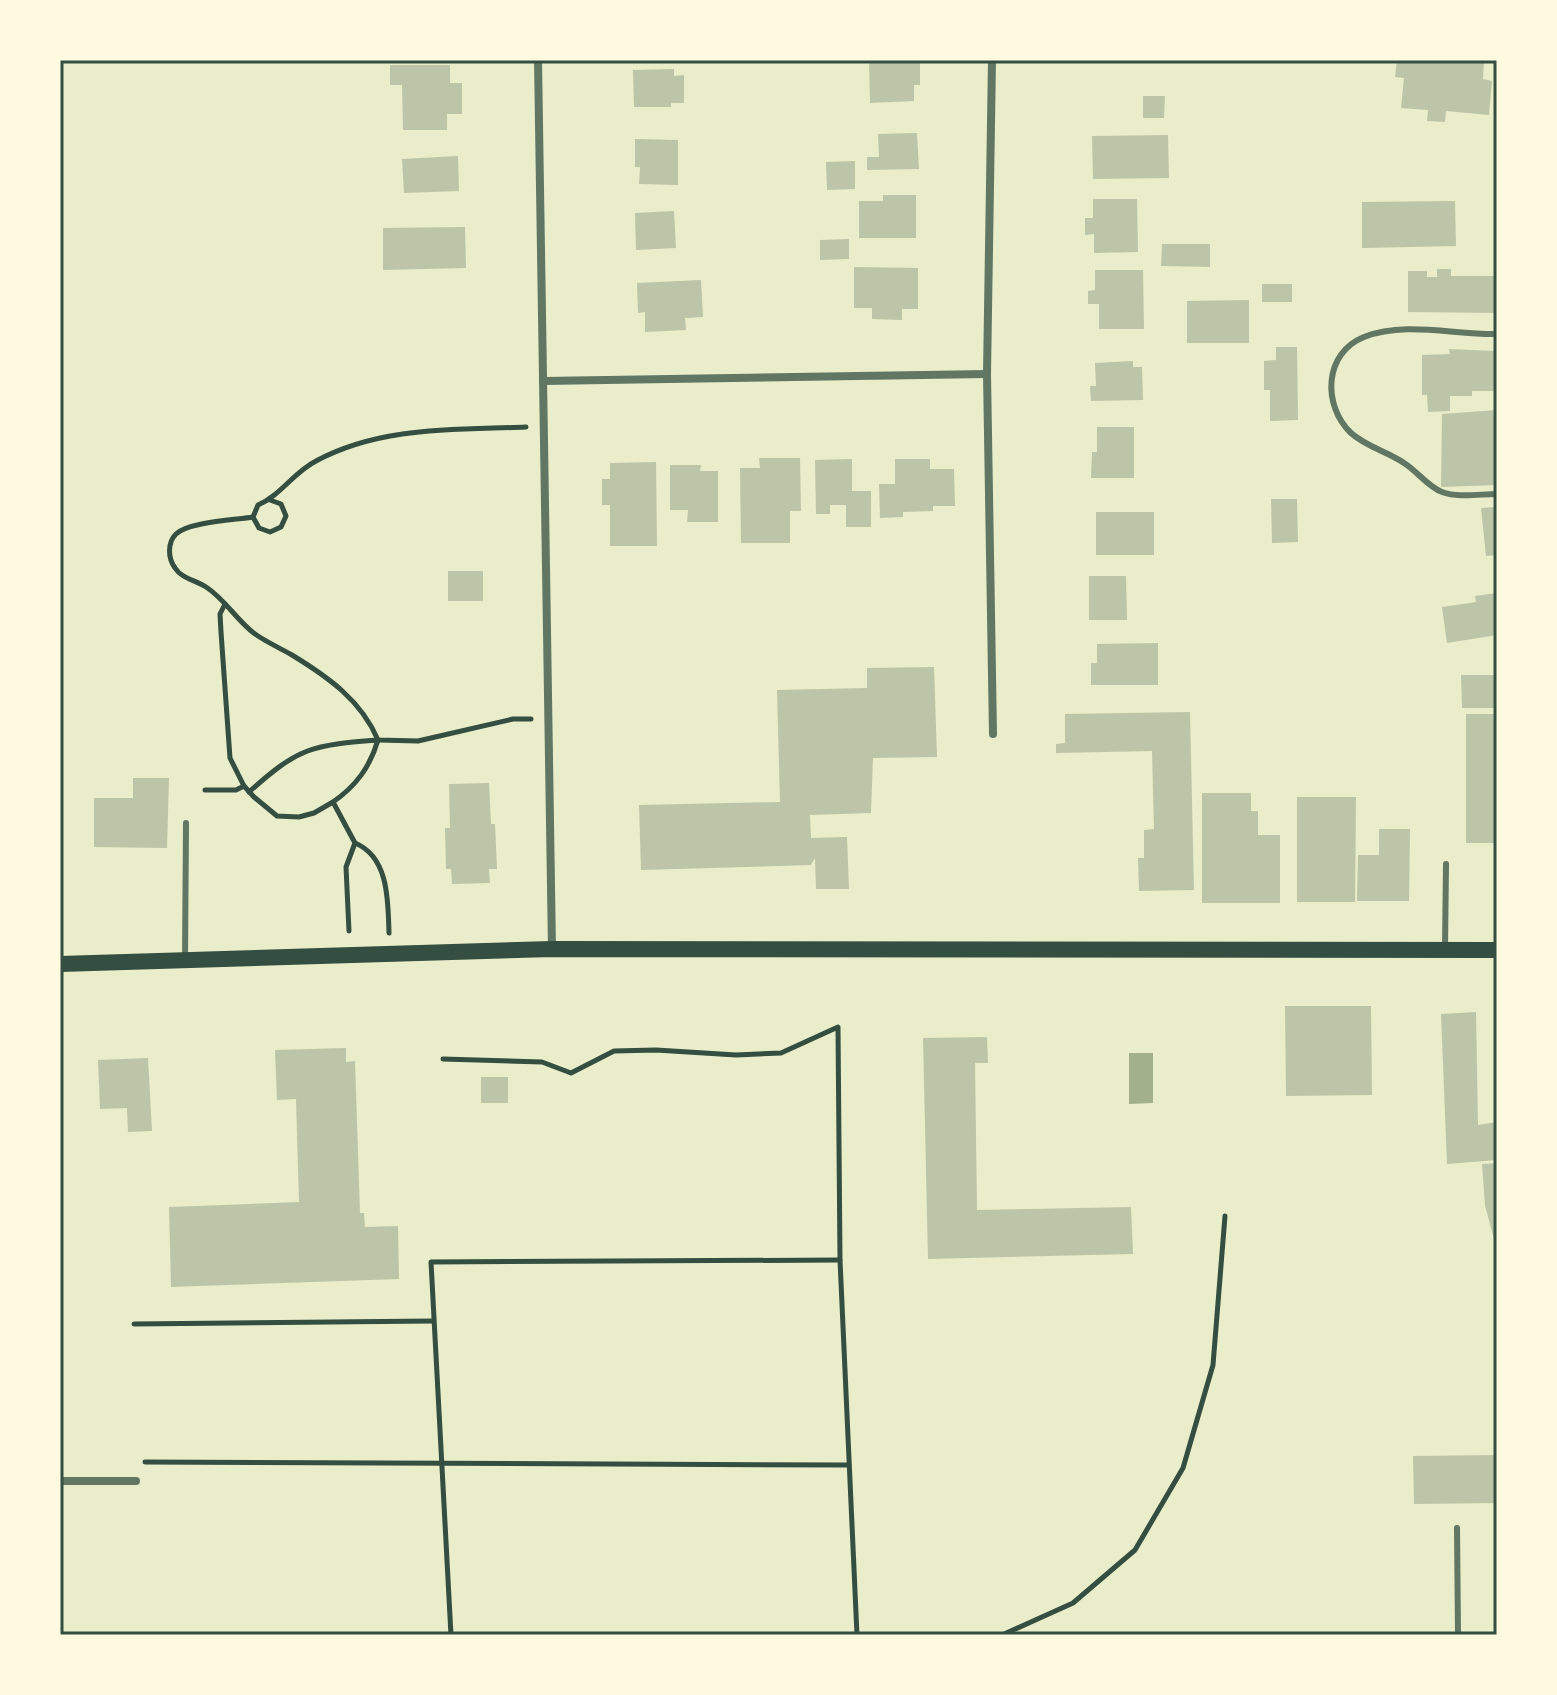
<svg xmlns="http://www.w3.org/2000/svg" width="1557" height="1695" viewBox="0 0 1557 1695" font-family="'Golos Text',sans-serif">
	<rect width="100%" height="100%" fill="#e9edc9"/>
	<polygon fill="#a3b18a" points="1129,1053 1153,1053 1153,1103 1129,1104"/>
	<g fill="#bcc5a7">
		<polygon points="869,60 920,60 920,85 914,85 914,101 870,103"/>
		<polygon points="1397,60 1484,60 1483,79 1492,81 1489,115 1446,111 1445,122 1427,121 1428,110 1401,108 1404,78 1395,77"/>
		<polygon points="390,65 450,65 450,83 462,83 462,114 447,114 447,130 403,130 402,85 390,85"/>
		<polygon points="674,69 674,76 684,75 684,103 671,103 671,107 634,107 633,70"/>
		<polygon points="1143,96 1165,96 1164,118 1143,118"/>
		<polygon points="917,133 919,169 867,170 867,157 879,157 878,134"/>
		<polygon points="1168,135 1169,178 1093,179 1092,136"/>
		<polygon points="635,139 678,140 678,185 639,184 640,167 635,167"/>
		<polygon points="458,156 459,191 404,193 402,159"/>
		<polygon points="855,161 855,189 827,190 826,162"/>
		<polygon points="883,195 916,195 916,238 859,238 859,201 883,201"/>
		<polygon points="1093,199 1137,199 1138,252 1094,253 1094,234 1085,235 1085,218 1093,218"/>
		<polygon points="1455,201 1456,246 1362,248 1362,202"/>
		<polygon points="674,211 676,248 636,250 635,213"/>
		<polygon points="465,227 466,268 383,270 383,228"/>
		<polygon points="849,239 849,259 820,260 820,240"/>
		<polygon points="1162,244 1210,244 1210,267 1161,266"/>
		<polygon points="854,267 918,268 918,309 902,309 902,320 872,319 872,308 854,308"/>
		<polygon points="1437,269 1451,269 1451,276 1497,276 1497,313 1408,312 1408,271 1427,271 1427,277 1437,277"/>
		<polygon points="1095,270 1143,270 1144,329 1099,329 1099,304 1088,304 1088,291 1095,290"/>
		<polygon points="701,280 703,317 685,318 686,330 645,332 645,312 638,313 637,283"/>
		<rect x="1262" y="284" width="30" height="18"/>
		<polygon points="1249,300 1249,343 1187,343 1187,301"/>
		<polygon points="1276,347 1297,347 1298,420 1270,421 1270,390 1264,390 1264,361 1276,360"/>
		<polygon points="1449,349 1495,351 1497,387 1495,387 1495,391 1472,391 1472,396 1450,396 1450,411 1428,412 1427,395 1422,395 1422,355 1450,354"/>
		<polygon points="1133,361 1133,367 1142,367 1143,400 1091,401 1090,386 1096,386 1095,363"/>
		<polygon points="1497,410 1497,485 1441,487 1442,414"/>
		<polygon points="1097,427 1134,427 1134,478 1091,478 1092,452 1097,452"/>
		<polygon points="759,458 800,458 801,511 790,511 790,543 741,543 740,468 760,468"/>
		<polygon points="852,459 852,491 871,491 871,527 846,527 846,505 830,505 830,514 816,514 815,460"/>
		<polygon points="895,459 930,459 930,469 954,469 955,506 933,506 933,511 903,512 903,517 880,518 879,484 895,484"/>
		<polygon points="656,462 657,546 610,546 610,505 602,505 602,479 610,479 610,463"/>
		<polygon points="670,465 701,465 700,471 718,471 718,522 687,522 688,510 670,510"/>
		<polygon points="1271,499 1297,499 1298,542 1272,543"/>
		<polygon points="1497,507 1497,555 1486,556 1481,508"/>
		<rect x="1096" y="512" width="58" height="43"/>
		<rect x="448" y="571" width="35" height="30"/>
		<polygon points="1089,576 1126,576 1127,620 1089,620"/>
		<polygon points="1497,593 1497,635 1447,643 1442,607 1476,602 1475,596"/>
		<polygon points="1158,643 1158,685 1091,685 1091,663 1097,663 1097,644"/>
		<polygon points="934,667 937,757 873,758 871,813 810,815 811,838 847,837 849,889 816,889 815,858 811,865 641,870 639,805 780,802 777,690 867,688 867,668"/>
		<polygon points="1461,675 1497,675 1497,708 1462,708"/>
		<polygon points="1190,712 1194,890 1139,891 1138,858 1144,858 1144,830 1154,829 1152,751 1056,753 1056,744 1065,743 1065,714"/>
		<rect x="1466" y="714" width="31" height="129"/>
		<polygon points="133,778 169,778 167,848 94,847 94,798 133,798"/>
		<polygon points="489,783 491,824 495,824 497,869 489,869 490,883 452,884 451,869 446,869 445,828 450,828 449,784"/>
		<polygon points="1202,793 1251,793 1251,811 1258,811 1258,835 1280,835 1280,903 1202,903"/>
		<polygon points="1297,797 1356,797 1355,902 1297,902"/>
		<polygon points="1379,829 1410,829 1409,901 1357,901 1358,855 1379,855"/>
		<polygon points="1285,1006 1371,1006 1372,1095 1286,1096"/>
		<polygon points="1476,1012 1478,1125 1497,1122 1497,1160 1447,1164 1441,1014"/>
		<polygon points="987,1037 988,1063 975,1063 977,1210 1131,1207 1133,1254 928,1259 923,1038"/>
		<polygon points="346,1048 346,1062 355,1061 360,1213 364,1213 365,1227 398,1226 399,1279 171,1287 169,1207 299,1202 296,1099 277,1100 275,1050"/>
		<polygon points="148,1058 152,1131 128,1132 127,1108 100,1109 98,1060"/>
		<rect x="481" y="1077" width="27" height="26"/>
		<polygon points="1497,1163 1497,1247 1496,1247 1485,1205 1482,1164"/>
		<polygon points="1497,1455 1497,1503 1414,1504 1413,1456"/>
	</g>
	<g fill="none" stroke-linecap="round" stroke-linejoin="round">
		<g stroke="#344e41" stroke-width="5">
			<path d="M270,500L281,504L286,516L281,527L270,532L259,528L253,517L258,505C281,495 294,472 316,461C381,426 455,430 526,427"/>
			<path d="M253,517C235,520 188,522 176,534C167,543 168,558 175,568C182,579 196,580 206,587C225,599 237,621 255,634C266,642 280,648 292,655C328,677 361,700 378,740L418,741L513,719H531"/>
			<polyline points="225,604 220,614 221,632 230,758 244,786 254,797 277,816 299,817 314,813 333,802 355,843 346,867 349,931"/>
			<polyline points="205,790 236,790 244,786"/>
			<path d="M249,792C299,747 312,745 378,740C370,767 356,786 333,802"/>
			<path d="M355,843C389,857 388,901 389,933"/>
			<polyline points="443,1059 542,1062 571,1073 614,1051 656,1050 736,1055 781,1053 838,1027 840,1260 857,1635"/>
			<polyline points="134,1324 433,1321"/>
			<polyline points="145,1462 849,1465"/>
			<polyline points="451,1635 431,1262 840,1260"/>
			<polyline points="1002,1635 1073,1603 1135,1550 1183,1468 1213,1365 1225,1216"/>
		</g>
		<g stroke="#617663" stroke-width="6">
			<path d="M1497,334C1454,335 1405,321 1364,337C1324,353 1322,405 1351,433C1365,446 1388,452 1404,463C1417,471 1428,487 1442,492C1458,498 1480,494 1497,494"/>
			<polyline points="1445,948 1446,864"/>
			<polyline points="185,960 186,823"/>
			<polyline points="1457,1528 1458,1635"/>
		</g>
		<g stroke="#617663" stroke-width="8">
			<polyline points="538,60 552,949"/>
			<polyline points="992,60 987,374 993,734"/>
			<polyline points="543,381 987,374"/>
			<polyline points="60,1481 136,1481"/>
		</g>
		<polyline stroke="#344e41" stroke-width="16" points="60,964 552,949 1497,950"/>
	</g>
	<rect width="1557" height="1695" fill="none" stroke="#fefae0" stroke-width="124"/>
	<rect x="62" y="62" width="1433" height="1571" fill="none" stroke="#344e41" stroke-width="3"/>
</svg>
